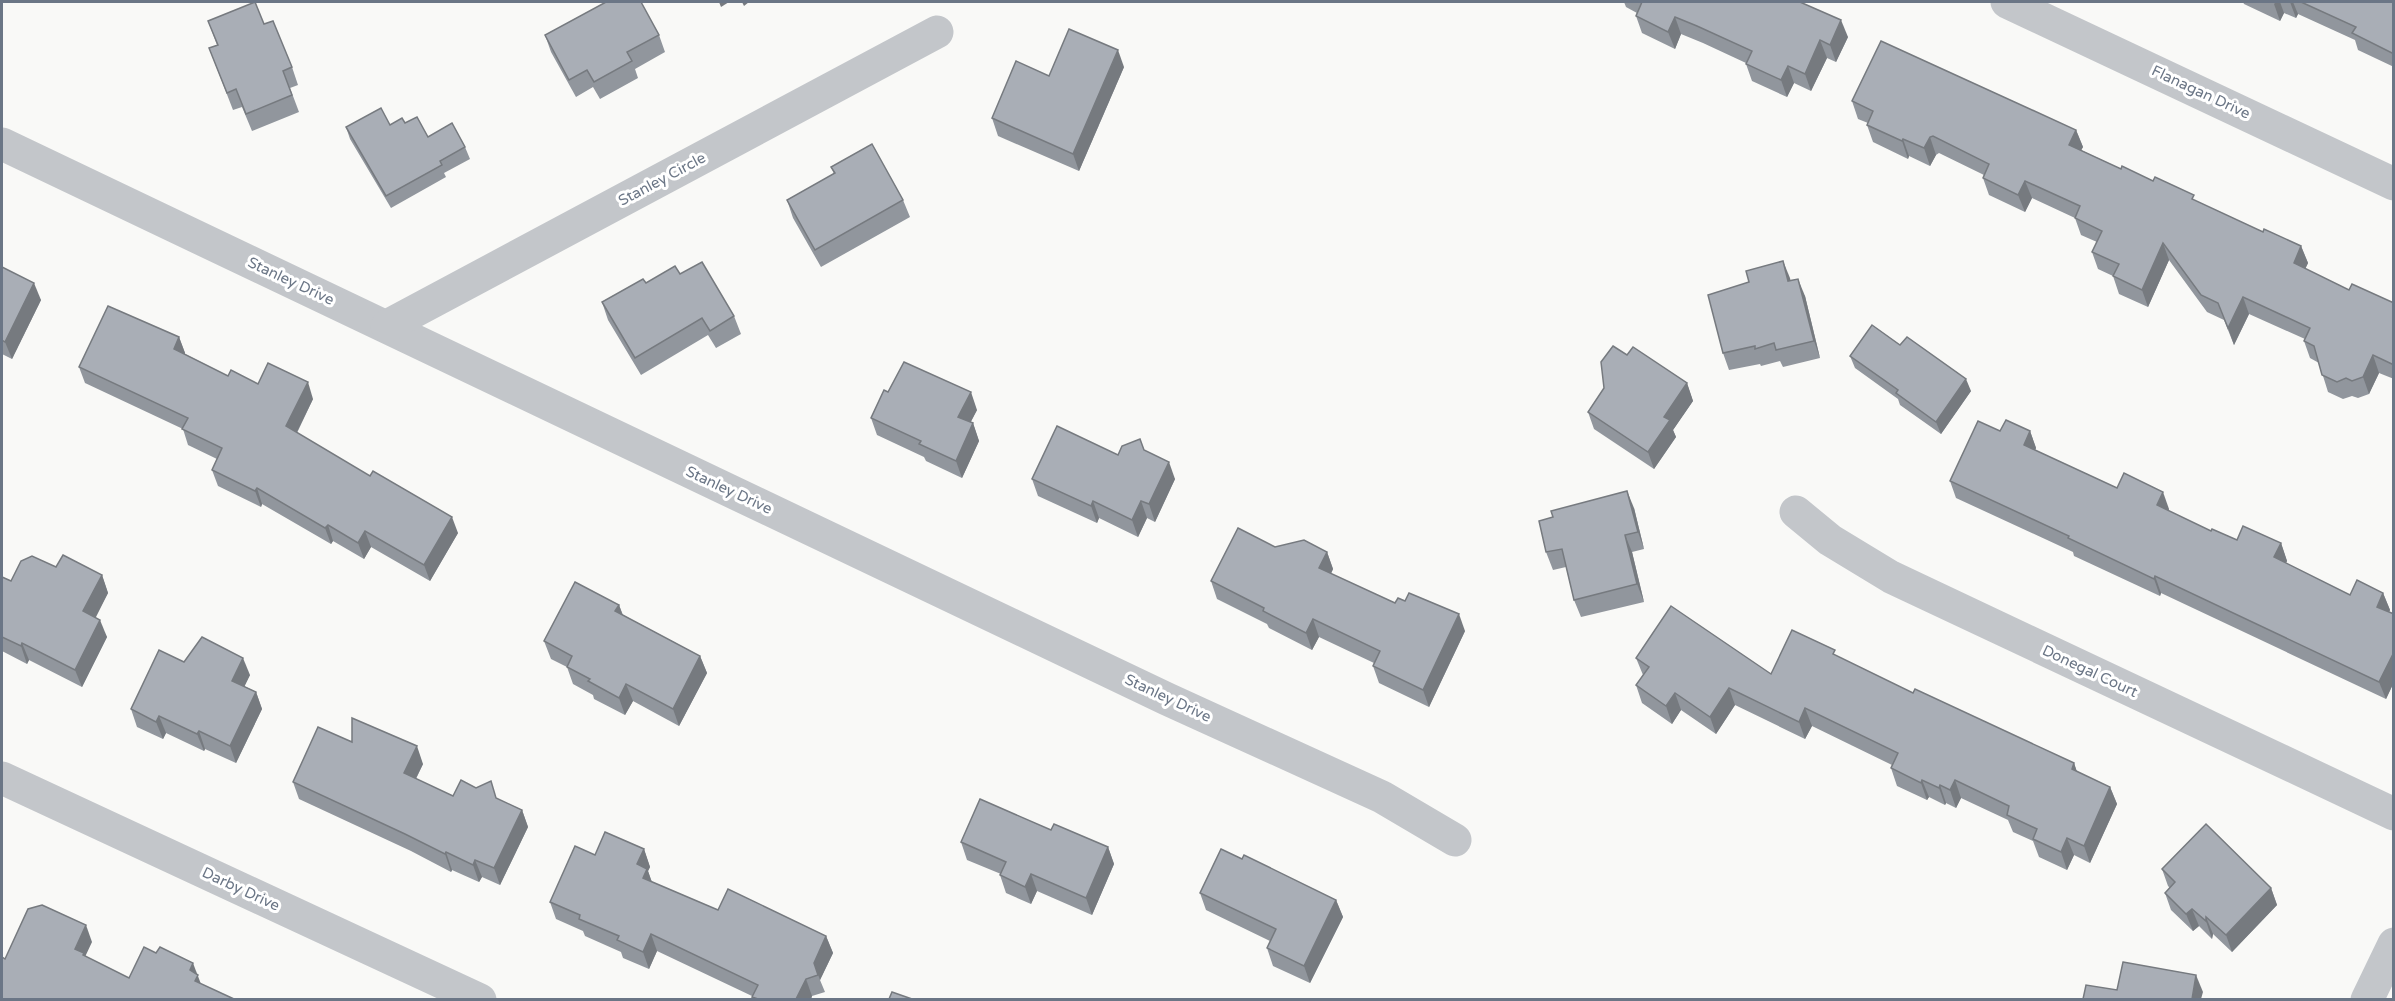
<svg xmlns="http://www.w3.org/2000/svg" width="2395" height="1001" viewBox="0 0 2395 1001" font-family="'Varela Round',sans-serif">
	<rect width="100%" height="100%" fill="#f9f9f7"/>
	<g fill="none" stroke-linecap="round" stroke-linejoin="round">
		<g stroke="#c3c6ca" stroke-width="33">
			<polyline points="2007,2 2394,184"/>
			<polyline points="2,144 1167,699 1382,797 1455,840"/>
			<polyline points="387,326 937,32"/>
			<polyline points="1796,512 1830,540 1891,577 2394,814"/>
			<polyline points="2,778 480,1000"/>
			<polyline points="2367,1000 2394,944"/>
		</g>
	</g>
	<g fill="#91969d">
		<polygon points="1624,2 1800,2 1848,37 1836,62 1827,58 1811,91 1794,83 1787,97 1752,81 1746,64 1746,63 1703,43 1681,34 1675,49 1642,33 1636,16 1637,13 1626,7"/>
		<polygon points="2243,2 2394,2 2394,67 2358,50 2355,40 2298,14 2296,18 2284,13 2280,21 2244,4"/>
		<polygon points="208,21 264,24 292,67 298,85 290,88 299,112 252,131 242,107 233,110 209,48 217,45"/>
		<polygon points="545,35 659,35 665,52 635,69 638,78 600,99 593,87 576,97 551,52"/>
		<polygon points="1124,67 1079,171 998,136 992,118 1049,76"/>
		<polygon points="1852,101 2076,130 2083,147 2081,150 2121,169 2196,201 2263,232 2301,246 2308,263 2305,269 2349,290 2394,303 2394,379 2379,373 2369,394 2358,398 2352,396 2343,399 2328,392 2319,363 2310,358 2304,341 2305,339 2249,314 2234,345 2224,320 2207,312 2169,260 2148,307 2119,294 2113,276 2098,269 2092,252 2097,242 2081,235 2075,218 2032,198 2025,212 1989,195 1983,178 1984,175 1939,153 1936,155 1930,166 1909,156 1908,159 1873,142 1867,125 1868,123 1858,119"/>
		<polygon points="405,123 428,137 465,147 470,159 444,173 446,177 391,208 350,139 346,127"/>
		<polygon points="831,167 903,200 910,217 821,267 793,218 787,200 834,174"/>
		<polygon points="2,267 41,300 12,359 2,354"/>
		<polygon points="680,274 734,316 741,334 716,348 708,335 641,375 608,320 602,302 646,283"/>
		<polygon points="1790,280 1805,296 1820,358 1783,367 1780,361 1761,366 1760,364 1729,370 1723,353"/>
		<polygon points="179,337 185,353 185,354 228,376 313,399 297,433 458,533 430,581 371,547 364,559 333,541 331,544 262,504 261,507 218,486 212,470 217,459 188,445 183,429 85,383 79,367"/>
		<polygon points="1627,355 1687,383 1693,401 1673,430 1676,437 1654,469 1594,429 1588,412"/>
		<polygon points="1850,356 1971,391 1941,434 1900,405 1898,399 1855,368"/>
		<polygon points="888,392 977,410 970,423 973,423 979,441 962,478 926,461 924,457 877,435 871,418"/>
		<polygon points="2000,431 2030,431 2036,448 2035,450 2117,488 2169,509 2168,511 2211,531 2237,540 2281,543 2287,561 2286,563 2350,595 2383,593 2390,610 2389,612 2394,614 2394,682 2386,699 2161,593 2160,596 2074,556 2073,552 1956,498 1950,481"/>
		<polygon points="1144,450 1175,479 1155,522 1147,518 1138,537 1099,518 1097,523 1038,496 1032,479 1118,455"/>
		<polygon points="1634,508 1644,549 1632,552 1644,602 1581,617 1574,600 1566,567 1553,570 1546,552"/>
		<polygon points="1275,547 1327,552 1333,569 1331,574 1395,603 1465,631 1429,707 1379,683 1373,666 1374,663 1319,637 1312,650 1269,628 1267,624 1217,599 1211,581"/>
		<polygon points="56,567 102,575 108,593 95,617 107,637 82,687 29,660 27,664 2,651 2,577 11,581"/>
		<polygon points="619,605 623,615 700,656 707,673 679,726 633,701 625,715 594,699 593,695 573,684 567,667 551,659 544,641"/>
		<polygon points="1837,656 1913,693 2074,763 2077,772 2110,787 2117,804 2090,863 2074,855 2067,870 2039,857 2033,841 2013,832 2008,820 1961,798 1956,808 1946,803 1945,805 1929,797 1927,800 1897,786 1891,768 1892,765 1812,726 1805,739 1735,705 1716,734 1681,710 1672,724 1642,703 1636,685 1643,675 1636,658 1771,674"/>
		<polygon points="184,662 250,675 244,686 256,692 262,709 236,763 205,749 204,751 166,733 163,739 137,727 131,709"/>
		<polygon points="352,742 423,764 416,779 453,796 498,799 522,810 528,827 500,885 482,877 479,882 452,870 451,872 411,851 299,799 293,782"/>
		<polygon points="1051,830 1108,847 1114,864 1092,915 1037,891 1031,904 1006,893 1000,875 1001,874 967,860 961,842"/>
		<polygon points="644,849 650,867 648,871 652,882 718,910 826,936 833,953 820,980 825,992 812,996 811,999 753,999 752,996 657,951 649,969 623,958 621,952 585,936 583,931 556,919 550,902 595,855"/>
		<polygon points="1242,859 1336,900 1343,917 1310,983 1273,966 1267,948 1270,941 1206,910 1200,893"/>
		<polygon points="2162,869 2271,888 2277,905 2232,952 2213,934 2212,939 2199,926 2193,931 2171,910 2165,893 2170,888 2168,886"/>
	</g>
	<g fill="#767a7f">
		<polygon points="719,2 729,2 721,7"/>
		<polygon points="742,2 749,2 744,6"/>
		<polygon points="2276,2 2280,2 2284,13 2280,21 2274,4"/>
		<polygon points="2290,2 2293,2 2298,14 2296,18"/>
		<polygon points="1675,17 1681,34 1675,49 1668,32"/>
		<polygon points="1841,20 1848,37 1836,62 1830,45"/>
		<polygon points="1820,40 1827,58 1811,91 1805,74"/>
		<polygon points="1118,50 1124,67 1079,171 1073,154"/>
		<polygon points="1788,66 1794,83 1787,97 1781,80"/>
		<polygon points="2076,130 2083,147 2075,162 2069,145"/>
		<polygon points="1930,137 1936,155 1930,166 1924,148"/>
		<polygon points="1903,139 1909,156 1908,159 1902,141"/>
		<polygon points="2025,181 2032,198 2025,212 2018,195"/>
		<polygon points="2163,243 2169,260 2148,307 2142,290"/>
		<polygon points="2301,246 2308,263 2300,280 2294,263"/>
		<polygon points="1783,261 1790,278 1794,298 1788,281"/>
		<polygon points="1798,279 1805,296 1820,358 1814,341"/>
		<polygon points="34,283 41,300 12,359 5,342"/>
		<polygon points="2243,297 2249,314 2234,345 2228,328"/>
		<polygon points="179,337 185,353 180,365 174,349"/>
		<polygon points="2373,355 2379,373 2369,394 2363,377"/>
		<polygon points="1966,379 1971,391 1941,434 1936,422"/>
		<polygon points="308,382 313,399 292,442 286,426"/>
		<polygon points="1687,383 1693,401 1673,430 1676,437 1654,469 1648,452 1664,417"/>
		<polygon points="971,392 977,410 964,435 958,417"/>
		<polygon points="973,423 979,441 962,478 956,461"/>
		<polygon points="2030,431 2036,448 2030,462 2024,445"/>
		<polygon points="1169,462 1175,479 1155,522 1149,504"/>
		<polygon points="257,488 262,504 261,507 255,491"/>
		<polygon points="1627,491 1634,508 1644,549 1638,532"/>
		<polygon points="2163,492 2169,509 2163,523 2157,505"/>
		<polygon points="1093,501 1099,518 1097,523 1091,506"/>
		<polygon points="1141,501 1147,518 1138,537 1132,520"/>
		<polygon points="452,517 458,533 430,581 424,565"/>
		<polygon points="328,525 333,541 331,544 325,528"/>
		<polygon points="365,531 371,547 364,559 358,543"/>
		<polygon points="1625,535 1632,552 1644,602 1637,584"/>
		<polygon points="2281,543 2287,561 2280,574 2274,557"/>
		<polygon points="1327,552 1333,569 1325,585 1319,568"/>
		<polygon points="102,575 108,593 90,629 83,611"/>
		<polygon points="2155,576 2161,593 2160,596 2154,579"/>
		<polygon points="2383,593 2390,610 2383,624 2377,607"/>
		<polygon points="619,605 625,622 615,611"/>
		<polygon points="1459,614 1465,631 1429,707 1423,690"/>
		<polygon points="1313,619 1319,637 1312,650 1306,633"/>
		<polygon points="100,620 107,637 82,687 75,670"/>
		<polygon points="22,643 29,660 27,664 21,646"/>
		<polygon points="2394,652 2394,682 2386,699 2379,682"/>
		<polygon points="700,656 707,673 679,726 673,709"/>
		<polygon points="243,658 250,675 239,698 232,681"/>
		<polygon points="626,684 633,701 625,715 619,698"/>
		<polygon points="1729,688 1735,705 1716,734 1710,717"/>
		<polygon points="256,692 262,709 236,763 230,746"/>
		<polygon points="1675,693 1681,710 1672,724 1666,706"/>
		<polygon points="1805,708 1812,726 1805,739 1799,722"/>
		<polygon points="159,716 166,733 163,739 156,722"/>
		<polygon points="199,731 205,749 204,751 197,734"/>
		<polygon points="417,746 423,764 410,790 404,773"/>
		<polygon points="2074,763 2080,781 2072,769"/>
		<polygon points="1922,780 1929,797 1927,800 1921,783"/>
		<polygon points="1955,780 1961,798 1956,808 1950,790"/>
		<polygon points="1940,785 1946,803 1945,805 1939,788"/>
		<polygon points="2110,787 2117,804 2090,863 2084,846"/>
		<polygon points="522,810 528,827 500,885 494,868"/>
		<polygon points="2067,838 2074,855 2067,870 2061,852"/>
		<polygon points="1108,847 1114,864 1092,915 1086,898"/>
		<polygon points="644,849 650,867 648,871 653,886 649,896 637,864"/>
		<polygon points="446,852 452,870 451,872 445,854"/>
		<polygon points="475,860 482,877 479,882 473,865"/>
		<polygon points="1031,874 1037,891 1031,904 1025,887"/>
		<polygon points="2271,888 2277,905 2232,952 2226,935"/>
		<polygon points="1336,900 1343,917 1310,983 1304,966"/>
		<polygon points="2192,909 2199,926 2193,931 2186,914"/>
		<polygon points="2206,917 2213,934 2212,939 2206,921"/>
		<polygon points="86,925 92,942 85,957 75,949"/>
		<polygon points="651,934 657,951 649,969 643,952"/>
		<polygon points="826,936 833,953 820,980 814,963"/>
		<polygon points="193,963 204,992 202,998 190,970"/>
		<polygon points="2196,975 2203,992 2201,999 2192,999"/>
		<polygon points="806,979 812,996 811,999 796,999"/>
	</g>
	<g fill="#a9aeb6" stroke="#767a7f" stroke-width="1.5">
		<polygon points="255,2 264,24 273,21 292,67 283,71 292,95 246,114 236,89 227,93 209,48 218,45 208,21"/>
		<polygon points="606,2 641,2 659,35 627,52 632,61 594,82 587,70 569,80 545,35"/>
		<polygon points="1642,2 1800,2 1841,20 1830,45 1820,40 1805,74 1788,66 1781,80 1746,64 1752,51 1697,26 1675,17 1668,32 1636,16"/>
		<polygon points="2301,2 2394,2 2394,54 2352,33 2356,27"/>
		<polygon points="1069,29 1118,50 1073,154 992,118 1016,61 1049,76"/>
		<polygon points="1881,41 2076,130 2069,145 2121,169 2122,166 2153,181 2155,177 2194,195 2192,199 2263,232 2264,229 2301,246 2294,263 2349,290 2352,284 2394,303 2394,365 2373,355 2363,377 2352,381 2346,378 2337,382 2322,375 2314,346 2304,341 2310,328 2243,297 2228,328 2218,303 2201,295 2163,243 2142,290 2113,276 2119,264 2092,252 2102,231 2075,218 2080,206 2025,181 2018,195 1983,178 1989,164 1933,136 1930,137 1924,148 1903,139 1902,141 1867,125 1873,111 1852,101"/>
		<polygon points="381,108 390,125 402,118 405,123 417,117 428,137 452,123 465,147 440,161 442,165 386,196 346,127"/>
		<polygon points="872,144 903,200 815,250 787,200 835,173 831,167"/>
		<polygon points="1783,261 1788,281 1798,279 1814,341 1776,350 1774,343 1755,349 1755,346 1723,353 1708,295 1749,282 1746,271"/>
		<polygon points="702,262 734,316 710,331 702,318 635,358 602,302 643,279 646,283 675,266 680,274"/>
		<polygon points="2,267 34,283 5,342 2,340"/>
		<polygon points="108,306 179,337 174,349 228,376 231,370 258,384 268,363 308,382 286,426 370,476 373,471 452,517 424,565 365,531 358,543 328,525 325,528 257,488 255,491 212,470 222,448 182,429 188,418 79,367"/>
		<polygon points="1872,325 1900,345 1907,337 1966,379 1936,422 1896,393 1898,390 1850,356"/>
		<polygon points="1613,346 1627,355 1633,347 1687,383 1664,417 1670,420 1648,452 1588,412 1604,388 1601,362"/>
		<polygon points="904,362 971,392 958,417 973,423 956,461 919,444 921,441 871,418 884,390 888,392"/>
		<polygon points="2006,420 2030,431 2024,445 2117,488 2124,473 2163,492 2157,505 2211,531 2212,529 2237,540 2243,526 2281,543 2274,557 2350,595 2357,580 2383,593 2377,607 2394,614 2394,652 2379,682 2155,576 2154,579 2068,538 2069,536 1950,481 1978,421 2000,431"/>
		<polygon points="1057,426 1118,455 1122,446 1140,439 1144,450 1169,462 1149,504 1141,501 1132,520 1093,501 1091,506 1032,479"/>
		<polygon points="1627,491 1638,532 1625,535 1637,584 1574,600 1562,549 1546,552 1539,521 1553,517 1551,511"/>
		<polygon points="1238,528 1275,547 1304,540 1327,552 1319,568 1395,603 1398,598 1405,601 1409,593 1459,614 1423,690 1373,666 1380,651 1313,619 1306,633 1263,611 1264,608 1211,581"/>
		<polygon points="63,555 102,575 83,611 100,620 75,670 22,643 21,646 2,637 2,577 11,581 21,561 32,556 56,567"/>
		<polygon points="575,582 619,605 615,611 700,656 673,709 626,684 619,698 588,681 590,679 567,667 572,656 544,641"/>
		<polygon points="1671,606 1771,674 1792,630 1835,650 1833,654 1913,693 1915,689 2074,763 2072,769 2110,787 2084,846 2067,838 2061,852 2033,839 2037,829 2007,815 2009,806 1955,780 1950,790 1940,785 1939,788 1922,780 1921,783 1891,768 1898,753 1805,708 1799,722 1729,688 1710,717 1675,693 1666,706 1636,685 1649,667 1636,658"/>
		<polygon points="202,637 243,658 232,681 256,692 230,746 199,731 197,734 159,716 156,722 131,709 159,650 184,662"/>
		<polygon points="352,718 417,746 404,773 453,796 461,780 476,788 491,781 496,798 522,810 494,868 475,860 473,865 446,852 445,854 405,834 293,782 318,727 352,742"/>
		<polygon points="980,799 1051,830 1054,824 1108,847 1086,898 1031,874 1025,887 1000,875 1006,862 961,842"/>
		<polygon points="2206,824 2271,888 2226,935 2206,917 2206,921 2192,909 2186,914 2165,893 2175,882 2162,869"/>
		<polygon points="605,832 644,849 637,864 647,869 643,878 718,910 728,889 826,936 814,963 818,975 806,979 796,999 758,999 752,997 758,985 651,934 643,952 617,940 619,936 579,919 580,915 550,902 575,846 595,855"/>
		<polygon points="1221,849 1242,859 1244,855 1336,900 1304,966 1267,948 1276,929 1200,893"/>
		<polygon points="42,905 86,925 75,949 84,953 83,955 129,978 144,947 156,953 160,947 193,963 190,970 198,975 195,981 234,999 2,999 2,957 5,959 28,909"/>
		<polygon points="2123,962 2196,975 2192,999 2083,999 2086,985 2117,990"/>
		<polygon points="892,992 912,999 889,999"/>
	</g>
	<g text-anchor="middle" stroke-width="6" stroke-linejoin="round" paint-order="stroke">
		<g font-size="15" fill="#6b7686" stroke="#fff">
			<text transform="translate(2201 92) rotate(25)" y="5">Flanagan Drive</text>
			<text transform="translate(662 179) rotate(-28)" y="5">Stanley Circle</text>
			<text transform="translate(291 281) rotate(25)" y="5">Stanley Drive</text>
			<text transform="translate(729 490) rotate(25)" y="5">Stanley Drive</text>
			<text transform="translate(2090 671) rotate(25)" y="5">Donegal Court</text>
			<text transform="translate(1168 698) rotate(25)" y="5">Stanley Drive</text>
			<text transform="translate(241 889) rotate(25)" y="5">Darby Drive</text>
		</g>
	</g>
	<rect width="2395" height="1001" fill="none" stroke="#6b7686" stroke-width="6"/>
</svg>
